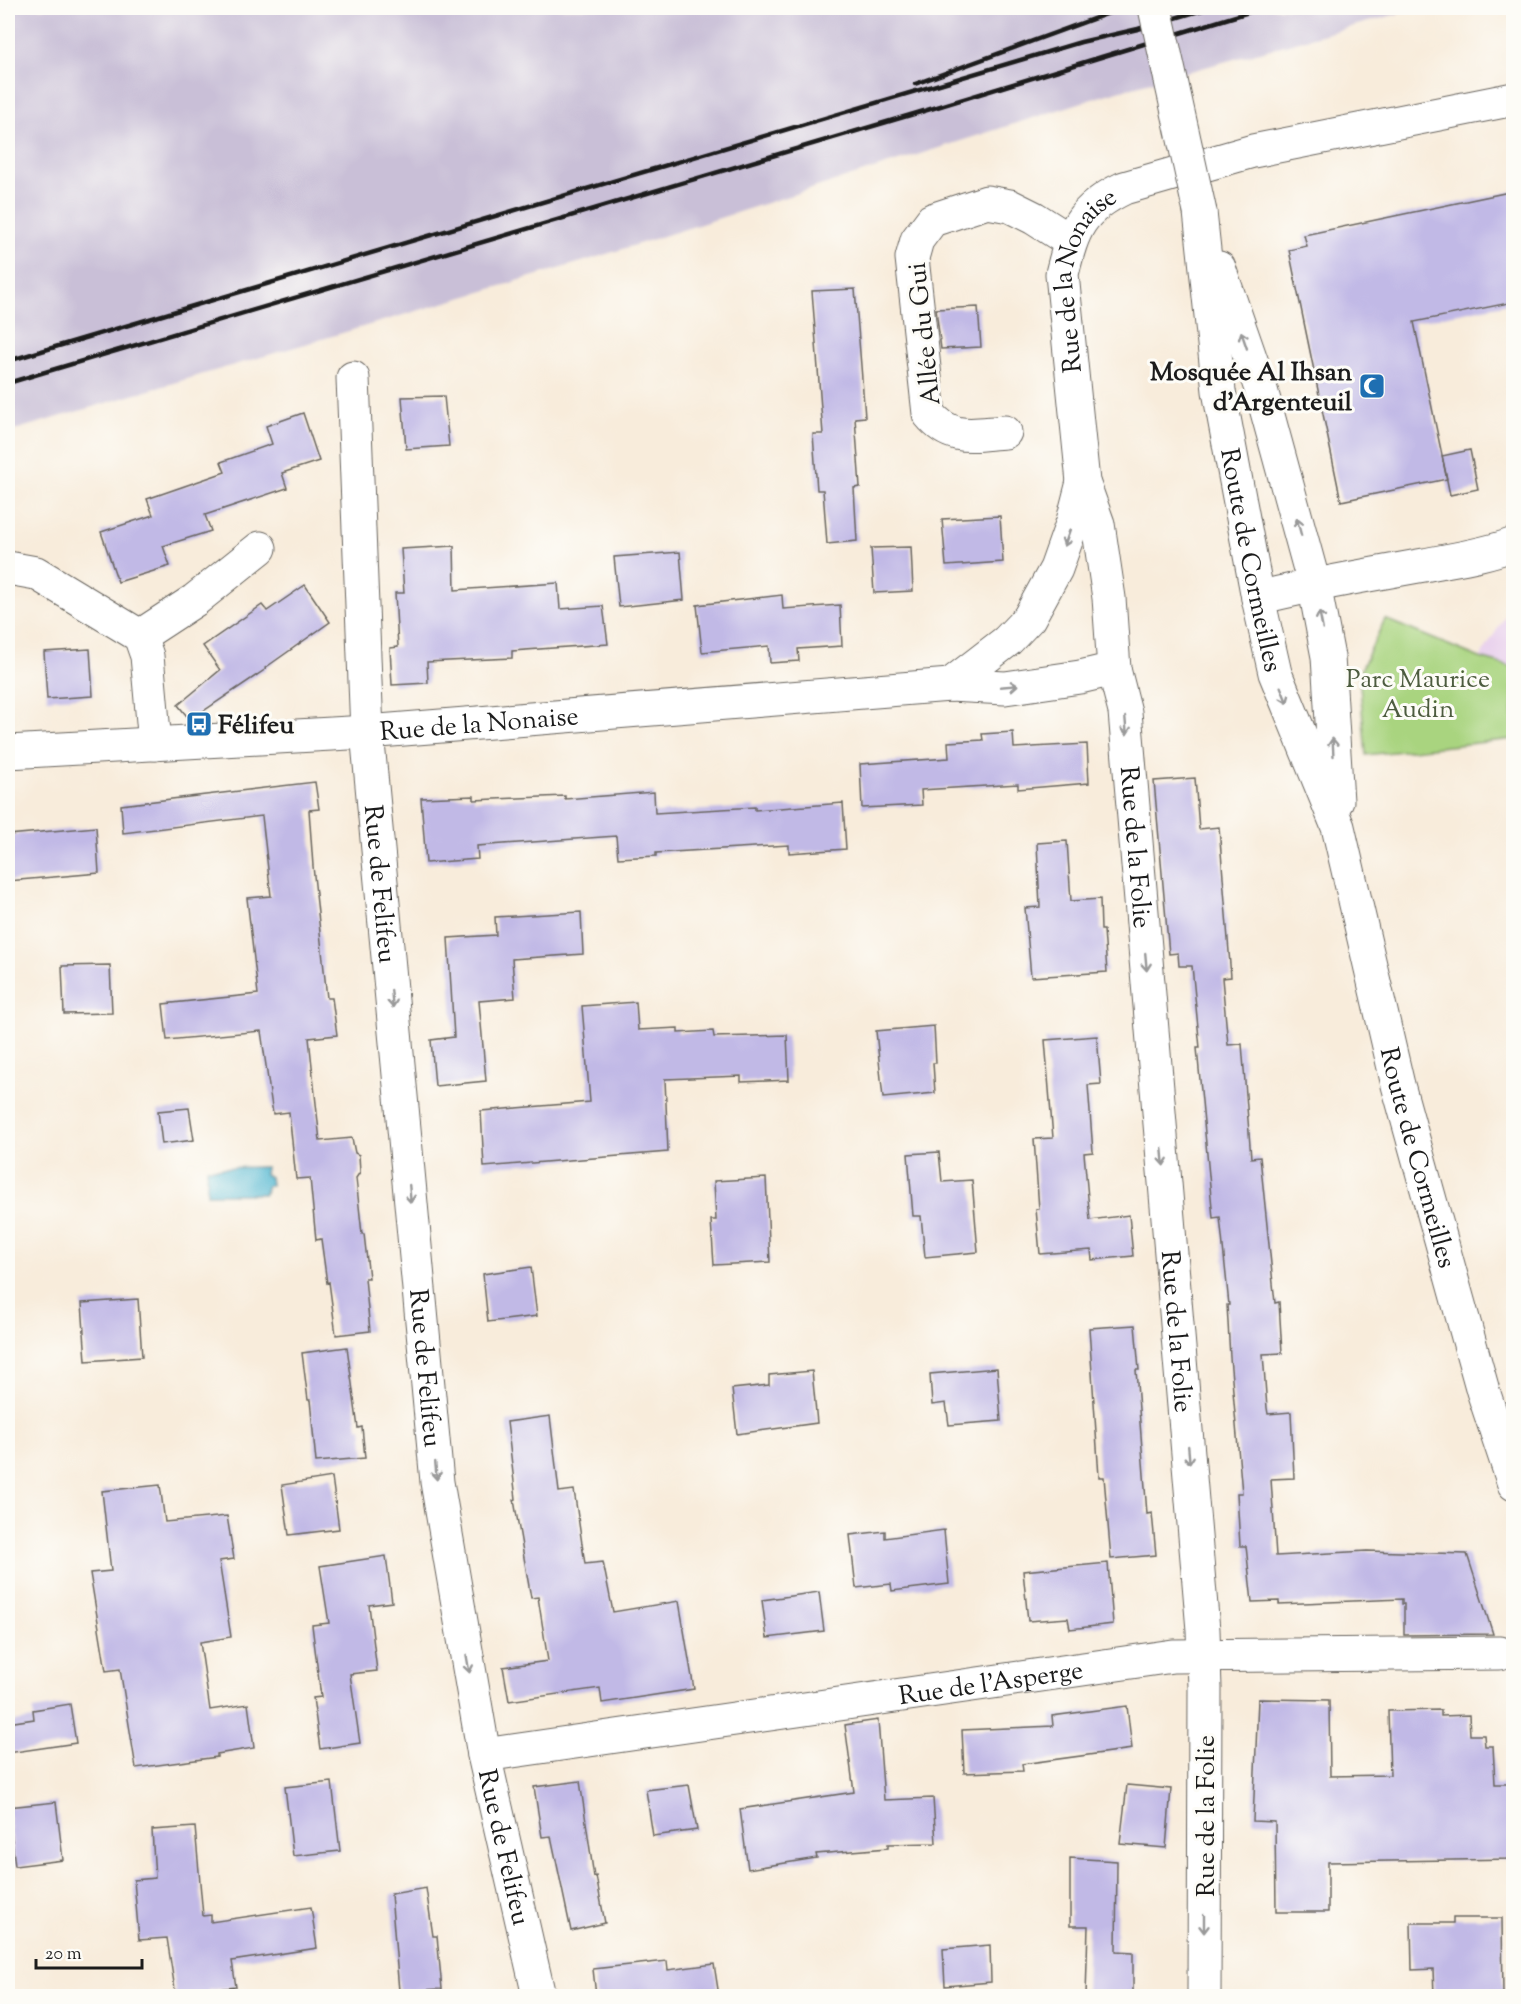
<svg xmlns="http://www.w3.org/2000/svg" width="1521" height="2004" viewBox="0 0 1521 2004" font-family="'Sorts Mill Goudy',serif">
	<rect width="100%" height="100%" fill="#fdfcf7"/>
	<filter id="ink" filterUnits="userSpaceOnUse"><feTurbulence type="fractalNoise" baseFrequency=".0167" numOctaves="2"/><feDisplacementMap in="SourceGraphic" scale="12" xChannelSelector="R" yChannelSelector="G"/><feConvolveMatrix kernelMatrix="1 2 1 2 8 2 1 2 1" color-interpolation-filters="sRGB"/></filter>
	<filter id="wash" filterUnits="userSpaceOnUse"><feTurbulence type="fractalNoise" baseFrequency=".008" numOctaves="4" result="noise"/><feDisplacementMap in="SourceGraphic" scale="24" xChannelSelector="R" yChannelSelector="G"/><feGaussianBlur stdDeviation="1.35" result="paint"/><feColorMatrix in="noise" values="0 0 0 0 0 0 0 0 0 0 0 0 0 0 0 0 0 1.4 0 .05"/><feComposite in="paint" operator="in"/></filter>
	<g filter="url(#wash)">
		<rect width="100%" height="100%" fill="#f8ecdb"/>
		<polygon fill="#e9d1ed" points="1513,603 1513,667 1480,658"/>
		<polygon fill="#c9bfd7" points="8,8 1419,8 1111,93 585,261 8,432"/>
		<polygon fill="#a9d47f" stroke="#62784e" stroke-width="1.5" points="1385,619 1480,658 1513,667 1513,739 1366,755 1359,674"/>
		<polygon fill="#53b7d1" stroke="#386a76" stroke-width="1.5" points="266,1167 265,1174 270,1177 271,1185 266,1187 265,1194 207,1194 207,1168"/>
		<g id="blocks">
			<g fill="#c1b9e6">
				<polygon points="1514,191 1514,302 1414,322 1447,479 1341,501 1289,250 1307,246 1304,235"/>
				<polygon points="855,289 865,417 855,418 860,487 854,488 857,541 827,544 823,490 817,490 813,434 823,434 812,291"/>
				<polygon points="978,307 981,347 941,349 936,309"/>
				<polygon points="444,396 449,446 406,449 402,397"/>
				<polygon points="303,413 319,461 282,473 287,488 205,515 211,531 163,546 170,566 118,582 101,532 153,515 147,499 225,472 221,462 272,444 266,426"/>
				<polygon points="1470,450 1478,489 1450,495 1442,456"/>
				<polygon points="1000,516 1003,562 946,566 942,519"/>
				<polygon points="454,546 455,590 558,583 560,609 603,606 608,644 512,651 512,658 427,662 428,683 392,685 390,648 398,647 395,593 404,593 401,549"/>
				<polygon points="911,547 913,591 874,593 871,548"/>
				<polygon points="680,552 684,600 619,607 614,557"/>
				<polygon points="305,585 330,622 265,668 266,669 190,720 178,705 220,670 203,646 262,605 267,611"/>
				<polygon points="782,595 783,609 840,605 842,646 798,649 799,661 770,663 769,646 702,652 697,605"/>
				<polygon points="90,649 93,696 47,699 44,652"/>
				<polygon points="1013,732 1014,748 1087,744 1089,783 1018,789 1018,784 921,790 922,805 862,808 860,764 949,758 948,742 983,740 982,734"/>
				<polygon points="1195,778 1199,829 1219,827 1231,977 1222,978 1228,1045 1242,1044 1251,1158 1260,1157 1275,1303 1279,1302 1282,1353 1263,1354 1267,1408 1268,1414 1291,1412 1294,1478 1271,1479 1276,1556 1367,1551 1467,1554 1493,1634 1404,1635 1404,1604 1402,1604 1402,1599 1279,1604 1279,1601 1252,1602 1246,1546 1240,1546 1237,1493 1242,1493 1230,1357 1227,1305 1229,1305 1220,1217 1213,1218 1197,1048 1200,1048 1192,966 1179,966 1178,953 1169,954 1154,781"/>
				<polygon points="315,782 319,809 309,810 313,866 327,998 332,998 337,1035 309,1038 320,1141 352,1138 355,1153 359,1155 360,1172 356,1178 362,1234 364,1234 369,1278 365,1278 370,1331 336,1335 329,1282 327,1283 321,1239 316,1240 310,1178 296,1179 289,1112 273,1114 261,1031 167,1040 163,1004 258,994 247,898 271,896 262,816 123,833 121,805"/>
				<polygon points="654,792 655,813 755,807 755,810 843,803 846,849 789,853 789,845 656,853 656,856 618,858 616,836 477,846 478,859 426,863 421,798 474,796 474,800 565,796 565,799"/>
				<polygon points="96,827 99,873 8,881 8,835"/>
				<polygon points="1067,841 1071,901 1100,899 1101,930 1104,930 1107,972 1031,977 1025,908 1040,907 1037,843"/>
				<polygon points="581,912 583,954 512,959 515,998 479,1001 486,1081 435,1086 431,1040 454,1037 448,938 496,935 495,917"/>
				<polygon points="110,965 112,1013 64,1014 62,966"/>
				<polygon points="636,1002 638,1030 678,1028 678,1033 713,1031 714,1037 787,1035 789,1080 741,1082 741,1076 665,1079 668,1152 484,1167 481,1111 590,1102 582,1006"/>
				<polygon points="934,1026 936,1063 933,1063 935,1093 883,1098 876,1031"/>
				<polygon points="1097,1036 1101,1084 1088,1085 1093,1152 1084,1153 1090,1220 1129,1215 1133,1256 1092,1260 1091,1250 1040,1254 1036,1209 1039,1209 1034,1139 1053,1138 1045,1040"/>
				<polygon points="189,1108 194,1140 162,1144 158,1111"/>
				<polygon points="939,1152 942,1182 972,1180 978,1252 925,1257 921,1216 913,1216 908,1154"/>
				<polygon points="766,1178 770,1262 714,1265 711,1220 716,1220 714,1181"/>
				<polygon points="531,1267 537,1316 488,1322 483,1274"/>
				<polygon points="138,1299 142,1357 86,1361 82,1303"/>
				<polygon points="1135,1325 1139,1370 1136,1370 1147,1514 1152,1513 1156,1555 1111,1559 1104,1477 1099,1477 1089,1328"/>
				<polygon points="347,1347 358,1428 362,1427 365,1458 316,1462 310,1400 308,1400 302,1353"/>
				<polygon points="997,1368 1001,1421 949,1425 946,1403 932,1405 930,1374"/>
				<polygon points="812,1371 817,1423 737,1434 732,1389 769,1385 769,1375"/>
				<polygon points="550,1416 559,1492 574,1490 585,1564 603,1562 613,1612 679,1601 694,1689 602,1703 600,1688 509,1701 503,1667 548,1661 538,1597 531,1598 514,1500 516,1499 507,1422"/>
				<polygon points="332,1477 339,1529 289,1535 282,1485"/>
				<polygon points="160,1485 165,1522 227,1516 234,1559 219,1561 231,1637 200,1642 210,1710 248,1704 254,1748 217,1754 217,1757 136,1768 120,1669 106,1671 90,1573 111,1571 102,1491"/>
				<polygon points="944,1530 949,1584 892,1591 891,1584 856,1588 850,1535 885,1531 885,1538"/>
				<polygon points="386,1556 392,1602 369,1605 377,1671 350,1674 360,1743 320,1749 313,1698 321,1697 312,1625 329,1623 320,1566"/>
				<polygon points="1108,1563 1113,1624 1070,1629 1068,1618 1028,1621 1023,1571"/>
				<polygon points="819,1592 824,1631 767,1638 762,1600"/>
				<polygon points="1258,1699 1329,1700 1330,1776 1390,1775 1388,1711 1441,1710 1441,1716 1469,1715 1470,1735 1484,1735 1485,1746 1493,1746 1495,1784 1512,1784 1514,1859 1328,1862 1328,1912 1276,1912 1275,1822 1253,1821"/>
				<polygon points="70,1704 76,1743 8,1753 8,1723 34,1719 33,1710"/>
				<polygon points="1127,1706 1132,1749 1022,1764 1023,1771 964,1773 962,1730 1053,1726 1052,1716"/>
				<polygon points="878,1720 884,1800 933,1798 936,1843 888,1844 888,1848 816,1854 817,1858 748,1869 740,1809 854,1792 845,1725"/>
				<polygon points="580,1781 594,1877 596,1876 605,1923 571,1931 551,1836 542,1837 534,1787"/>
				<polygon points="332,1782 340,1851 293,1856 285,1787"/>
				<polygon points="689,1785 697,1830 653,1836 646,1790"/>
				<polygon points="1127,1785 1171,1789 1166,1848 1120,1844"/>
				<polygon points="56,1802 63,1860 15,1866 8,1807"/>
				<polygon points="195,1827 203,1916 211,1915 211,1922 311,1907 317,1948 232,1961 236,1987 209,1990 209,1996 176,1996 167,1938 139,1940 134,1880 155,1878 152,1830"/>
				<polygon points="1070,1858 1117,1861 1116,1951 1133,1952 1133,1996 1086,1996 1088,1926 1070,1926"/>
				<polygon points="426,1888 433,1936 437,1936 442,1989 399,1991 391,1894"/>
				<polygon points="1453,1918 1502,1918 1503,1996 1434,1996 1433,1969 1412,1970 1411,1923 1453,1923"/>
				<polygon points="990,1945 991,1982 945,1986 943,1949"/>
				<polygon points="667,1961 668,1970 714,1964 719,1996 596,1996 593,1969"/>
			</g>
		</g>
	</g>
	<g filter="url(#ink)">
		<use href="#blocks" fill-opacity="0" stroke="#69655f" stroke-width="1.5"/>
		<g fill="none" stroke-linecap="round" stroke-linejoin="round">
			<defs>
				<g id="minor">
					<path id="s1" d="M353,378L367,732L437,1482L484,1755L539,1996"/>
					<path d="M1005,432C973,434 952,442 929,414L912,258L917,240L932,220L987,202L1010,206L1034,218L1070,241"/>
					<polyline points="8,568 36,573 140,636 147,656 155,744"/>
					<path d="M1258,598C1313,584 1369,575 1424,565C1454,559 1485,555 1514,544"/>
					<polyline points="140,636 195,600 260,548"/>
					<path id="s2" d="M1114,669L1125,712L1203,1630L1205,1688L1204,1996"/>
					<path id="s3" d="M484,1755L1173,1656L1500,1653"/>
				</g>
				<g id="major">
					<path id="s4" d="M1200,212L1219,391L1258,598L1275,673L1338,827L1398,1085L1483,1391L1514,1484"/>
					<polyline points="1219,268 1260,386 1314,584 1328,657 1337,801"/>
					<polyline points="950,685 1007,641 1029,618 1056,569 1073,521 1083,482"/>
					<path id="s5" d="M8,752L367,732L950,685L1005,688L1080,677L1114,669L1109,598L1098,524L1083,482L1062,274C1073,229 1080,209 1124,188L1253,151L1514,99"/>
				</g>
			</defs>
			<use href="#minor" stroke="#69655f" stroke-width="35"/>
			<use href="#major" stroke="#69655f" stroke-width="35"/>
			<use href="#minor" stroke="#fff" stroke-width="33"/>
			<use href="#major" stroke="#fff" stroke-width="33"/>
			<g stroke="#1c1c1c" stroke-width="4.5">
				<polyline points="915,84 1123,8"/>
				<polyline points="8,361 1081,42 1138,29 1209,8"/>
				<polyline points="8,383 934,108 1262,8"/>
			</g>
			<defs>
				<polyline id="major-bridge" points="1155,8 1200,212"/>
			</defs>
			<use href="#major-bridge" stroke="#69655f" stroke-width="35" stroke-linecap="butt"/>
			<use href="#major-bridge" stroke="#fff" stroke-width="33"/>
		</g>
		<defs><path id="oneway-shaft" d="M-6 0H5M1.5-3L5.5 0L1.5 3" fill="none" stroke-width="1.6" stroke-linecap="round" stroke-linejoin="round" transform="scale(1.5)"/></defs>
		<g stroke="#999">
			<use href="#oneway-shaft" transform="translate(1244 340) rotate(-109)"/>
			<use href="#oneway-shaft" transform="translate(1299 527) rotate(-105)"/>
			<use href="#oneway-shaft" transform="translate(1067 538) rotate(109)"/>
			<use href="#oneway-shaft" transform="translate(1321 620) rotate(-101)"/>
			<use href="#oneway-shaft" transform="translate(1009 686) rotate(-5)"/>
			<use href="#oneway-shaft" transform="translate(1284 695) rotate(68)"/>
			<use href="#oneway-shaft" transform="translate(1126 726) rotate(85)"/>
			<use href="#oneway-shaft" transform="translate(1333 747) rotate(-93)"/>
			<use href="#oneway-shaft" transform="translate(1146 962) rotate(85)"/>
			<use href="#oneway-shaft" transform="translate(392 999) rotate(85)"/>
			<use href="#oneway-shaft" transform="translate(1163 1157) rotate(85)"/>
			<use href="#oneway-shaft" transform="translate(410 1194) rotate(85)"/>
			<use href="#oneway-shaft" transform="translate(1189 1455) rotate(85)"/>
			<use href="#oneway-shaft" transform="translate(436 1471) rotate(85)"/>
			<use href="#oneway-shaft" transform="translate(468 1664) rotate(80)"/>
			<use href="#oneway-shaft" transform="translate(1204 1924) rotate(90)"/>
		</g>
	</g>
	<defs>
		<symbol id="mosque-square" viewBox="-11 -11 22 22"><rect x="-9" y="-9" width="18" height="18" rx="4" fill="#1f6fb2" stroke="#fdfcf7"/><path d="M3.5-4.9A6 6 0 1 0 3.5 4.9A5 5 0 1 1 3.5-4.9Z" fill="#fff"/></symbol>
		<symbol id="bus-square" viewBox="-11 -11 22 22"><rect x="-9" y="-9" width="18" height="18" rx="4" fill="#1f6fb2" stroke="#fdfcf7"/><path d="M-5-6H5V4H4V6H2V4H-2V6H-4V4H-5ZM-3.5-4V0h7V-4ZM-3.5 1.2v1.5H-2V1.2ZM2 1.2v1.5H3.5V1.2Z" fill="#fff"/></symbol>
	</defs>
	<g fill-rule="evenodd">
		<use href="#mosque-square" x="1357" y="371" width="30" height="30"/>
		<use href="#bus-square" x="184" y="709" width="30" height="30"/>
	</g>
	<g text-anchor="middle" stroke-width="6" stroke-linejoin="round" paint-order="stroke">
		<g font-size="26" fill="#1c1c1c" stroke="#fdfcf7">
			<text dy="9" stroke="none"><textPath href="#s5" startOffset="1510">Rue de la Nonaise</textPath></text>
			<text transform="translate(923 334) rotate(-96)" y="9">Allée du Gui</text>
			<text dy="9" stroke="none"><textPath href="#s4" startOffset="352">Route de Cormeilles</textPath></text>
			<text dy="9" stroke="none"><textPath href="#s5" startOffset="472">Rue de la Nonaise</textPath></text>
			<text dy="9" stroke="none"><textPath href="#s2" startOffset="180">Rue de la Folie</textPath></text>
			<text dy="9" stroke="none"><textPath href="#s1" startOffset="507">Rue de Felifeu</textPath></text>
			<text dy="9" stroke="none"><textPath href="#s4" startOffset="974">Route de Cormeilles</textPath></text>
			<text dy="9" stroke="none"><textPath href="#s2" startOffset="666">Rue de la Folie</textPath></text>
			<text dy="9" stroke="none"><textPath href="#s1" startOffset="993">Rue de Felifeu</textPath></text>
			<text dy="9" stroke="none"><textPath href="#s3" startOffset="512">Rue de l'Asperge</textPath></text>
			<text transform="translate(1205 1816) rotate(-90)" y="9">Rue de la Folie</text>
			<text dy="9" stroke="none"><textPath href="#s1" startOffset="1479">Rue de Felifeu</textPath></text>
		</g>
		<g font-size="26" font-weight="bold" fill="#1c1c1c" stroke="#fdfcf7" text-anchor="end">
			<text x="1352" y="380">Mosquée Al Ihsan<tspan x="1352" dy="30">d'Argenteuil</tspan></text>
			<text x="218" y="733" text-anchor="start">Félifeu</text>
		</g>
		<g font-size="26" fill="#4d5c3f" stroke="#fdfcf7">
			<text x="1418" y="687">Parc Maurice<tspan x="1418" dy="30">Audin</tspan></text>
		</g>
	</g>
	<rect width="1521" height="2004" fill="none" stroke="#fdfcf7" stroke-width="30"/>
	<path d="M36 1959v9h106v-9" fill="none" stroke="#1c1c1c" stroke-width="3"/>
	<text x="45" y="1959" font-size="18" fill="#1c1c1c" stroke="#fdfcf7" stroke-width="4.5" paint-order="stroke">20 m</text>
</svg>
